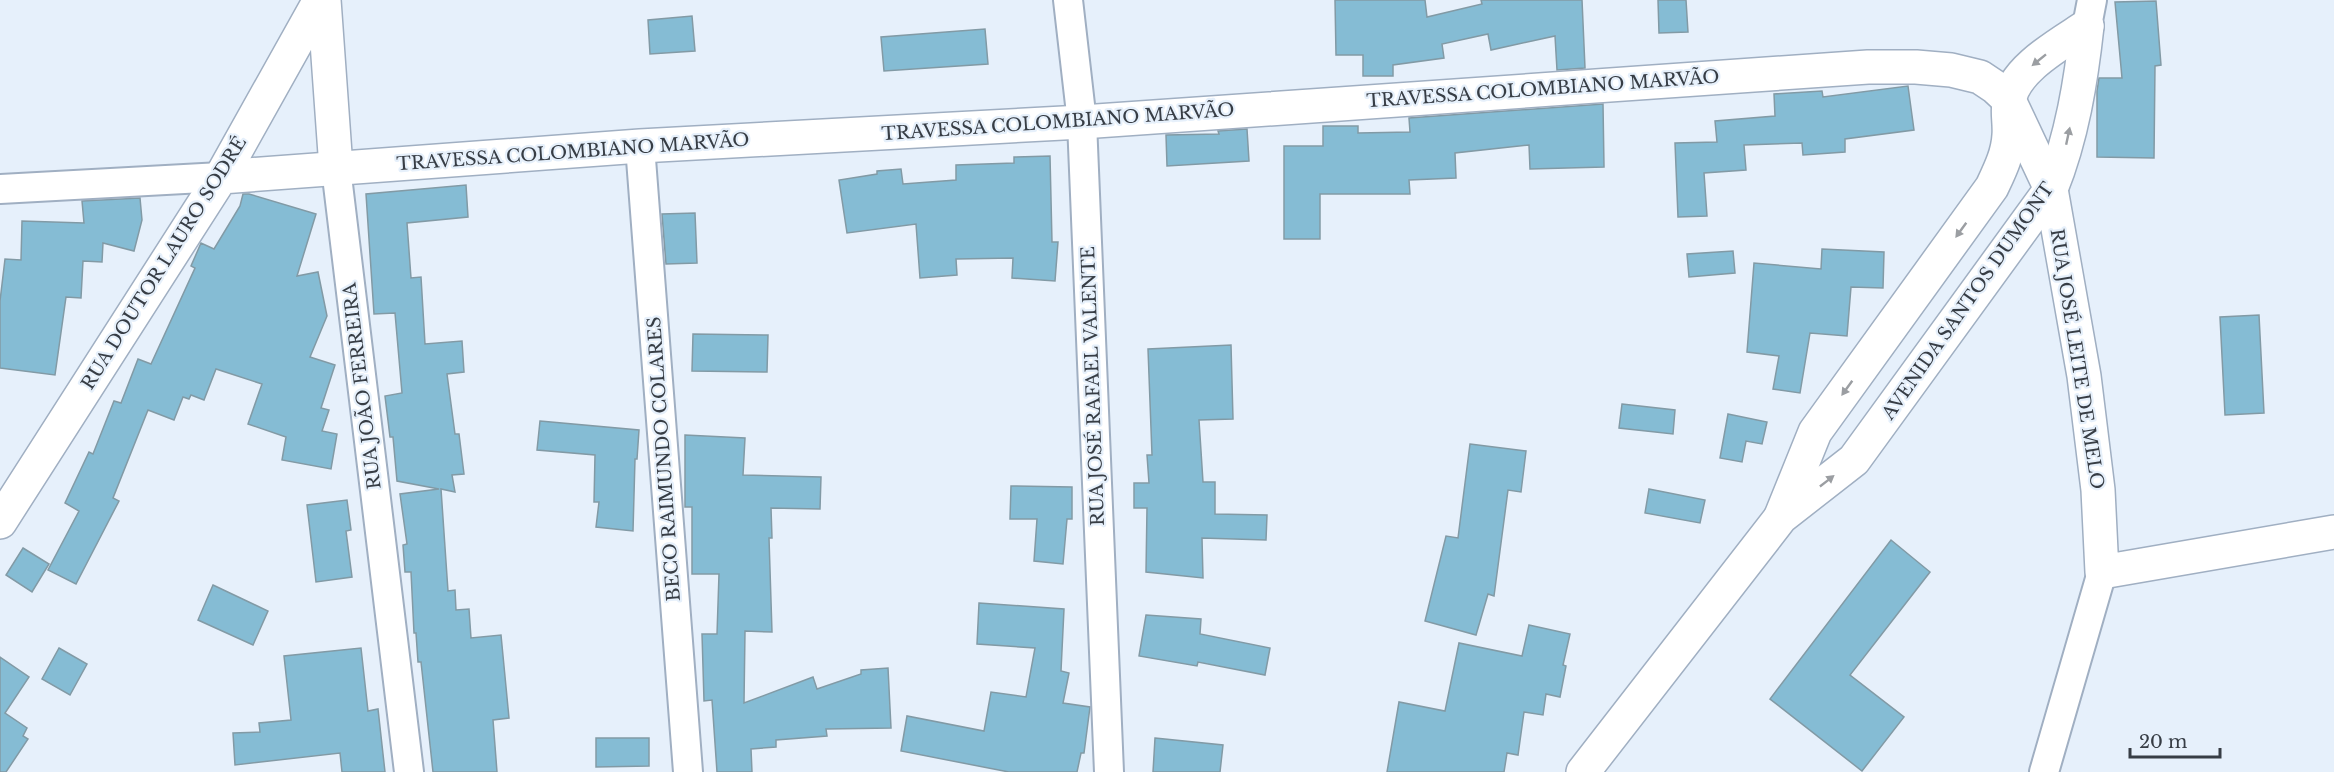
<svg xmlns="http://www.w3.org/2000/svg" width="2334" height="772" viewBox="0 0 2334 772" font-family="'Libre Baskerville',serif">
	<rect width="100%" height="100%" fill="#e6f0fb"/>
	<g fill="#85bcd4" stroke="#829aa5" stroke-width="1.5">
		<polygon points="1335,0 1425,0 1427,17 1482,4 1481,0 1582,0 1585,68 1557,70 1555,36 1491,50 1488,34 1442,44 1444,58 1393,65 1393,76 1363,76 1363,55 1336,55"/>
		<polygon points="1658,0 1686,0 1688,32 1659,33"/>
		<polygon points="2156,1 2161,65 2155,66 2154,158 2097,157 2097,91 2099,78 2122,78 2115,2"/>
		<polygon points="692,16 695,51 650,54 648,20"/>
		<polygon points="985,29 988,64 884,71 881,37"/>
		<polygon points="1908,86 1914,130 1845,139 1845,152 1803,155 1802,143 1744,145 1746,170 1704,173 1707,216 1678,217 1675,143 1717,142 1715,121 1775,116 1774,94 1822,91 1823,97"/>
		<polygon points="1603,104 1604,167 1530,169 1529,145 1455,153 1456,178 1409,180 1410,194 1320,194 1320,239 1284,239 1284,146 1323,146 1323,126 1358,126 1358,133 1410,132 1409,118"/>
		<polygon points="1247,129 1249,161 1167,166 1166,135 1219,134 1218,131"/>
		<polygon points="1050,156 1052,242 1058,242 1055,281 1012,278 1013,258 956,259 957,275 920,278 916,224 847,233 839,180 877,174 877,171 901,169 903,184 956,180 956,165 1014,163 1014,157"/>
		<polygon points="466,185 468,217 407,223 411,278 421,277 425,344 462,341 464,372 447,374 455,434 459,434 464,474 452,475 455,492 441,489 448,591 455,590 456,610 469,609 471,638 501,635 509,718 493,720 497,772 433,772 421,662 418,662 416,633 414,633 411,572 405,572 403,545 407,544 400,494 439,489 397,481 393,437 390,437 385,396 402,393 395,313 374,314 366,194"/>
		<polygon points="243,194 249,194 316,214 297,276 318,272 327,316 310,357 335,365 321,408 329,410 322,431 337,434 331,469 282,460 286,437 248,424 262,384 216,369 204,400 191,395 189,399 183,397 174,420 148,410 113,498 119,501 76,584 48,570 79,511 65,503 89,452 93,454 114,401 121,403 138,359 151,364 195,268 191,266 201,243 214,249 240,206"/>
		<polygon points="140,198 142,220 134,251 103,243 102,262 83,261 81,298 66,297 55,375 0,368 0,301 5,259 21,260 22,221 84,223 82,201"/>
		<polygon points="695,213 697,263 666,264 662,214"/>
		<polygon points="1822,249 1884,252 1883,288 1851,287 1847,336 1810,333 1800,393 1773,389 1779,356 1747,352 1754,263 1821,269"/>
		<polygon points="1733,251 1735,273 1689,277 1687,254"/>
		<polygon points="2259,315 2264,413 2225,415 2220,317"/>
		<polygon points="693,334 768,335 767,372 692,371"/>
		<polygon points="1231,345 1233,419 1199,420 1203,482 1215,482 1215,514 1267,515 1266,540 1202,538 1203,578 1146,572 1147,508 1134,508 1134,483 1149,483 1147,455 1152,455 1148,349"/>
		<polygon points="1622,404 1675,410 1673,434 1619,428"/>
		<polygon points="1728,414 1767,422 1762,444 1746,441 1742,462 1720,458"/>
		<polygon points="540,421 639,430 637,459 635,459 633,531 596,527 599,502 594,502 595,455 537,450"/>
		<polygon points="685,435 745,438 743,475 821,477 820,509 771,508 772,538 769,538 772,632 745,631 744,703 813,677 817,689 861,674 861,670 888,668 891,728 826,729 827,736 776,740 776,747 751,749 752,772 717,772 712,700 704,701 702,634 717,634 719,574 692,574 692,507 685,507"/>
		<polygon points="1470,444 1526,451 1521,492 1508,490 1494,596 1488,594 1476,635 1425,621 1446,536 1458,538"/>
		<polygon points="1011,486 1072,487 1072,519 1067,519 1063,564 1034,561 1037,519 1010,519"/>
		<polygon points="1649,489 1705,500 1700,523 1645,513"/>
		<polygon points="347,500 351,530 346,531 352,577 316,582 307,505"/>
		<polygon points="1891,540 1930,572 1850,675 1904,717 1862,771 1770,699"/>
		<polygon points="23,548 49,564 32,592 6,575"/>
		<polygon points="213,585 268,611 253,645 198,620"/>
		<polygon points="979,603 1064,609 1061,671 1069,673 1063,703 1090,707 1084,753 1081,753 1077,772 1009,772 901,751 907,716 984,731 991,692 1026,697 1035,648 977,644"/>
		<polygon points="1146,615 1201,619 1200,634 1270,648 1265,675 1198,662 1197,666 1139,656"/>
		<polygon points="1529,625 1570,634 1563,665 1566,666 1560,697 1546,694 1543,715 1524,712 1518,755 1507,753 1504,772 1387,772 1399,702 1445,711 1459,643 1522,656"/>
		<polygon points="59,648 87,664 70,695 42,679"/>
		<polygon points="361,648 368,711 378,709 385,772 342,772 340,753 235,765 233,733 260,732 259,723 291,720 284,656"/>
		<polygon points="0,657 29,677 5,713 27,728 23,736 28,739 6,772 0,772"/>
		<polygon points="596,738 649,738 649,766 596,767"/>
		<polygon points="1155,738 1223,745 1220,772 1153,772"/>
	</g>
	<g fill="none" stroke-linecap="round" stroke-linejoin="round">
		<defs>
			<g id="minor">
				<polyline points="1068,0 1082,122 1109,772"/>
				<polyline points="2087,26 2092,0"/>
				<polyline points="640,146 688,772"/>
				<polyline points="336,168 409,772"/>
				<polyline points="0,189 221,177"/>
				<polyline points="2044,772 2102,572"/>
			</g>
			<g id="tertiary">
				<polyline points="324,0 336,168"/>
				<polyline points="221,177 320,0"/>
				<path d="M1781,516L1815,432L1992,187C2000,170 2008,154 2009,135C2010,124 2007,113 2009,102C2013,69 2062,43 2087,26"/>
				<path d="M1583,772L1781,517L1854,460L2051,189C2072,137 2081,81 2087,26"/>
			</g>
			<polyline id="secondary" points="0,522 221,177 640,146 1082,122 1868,67 1916,67 1951,70 1980,77 1995,87 2009,100 2051,189 2084,376 2098,490 2102,572 2334,532"/>
		</defs>
		<use href="#minor" stroke="#a0afc2" stroke-width="32"/>
		<use href="#tertiary" stroke="#a0afc2" stroke-width="36"/>
		<use href="#secondary" stroke="#a0afc2" stroke-width="36"/>
		<use href="#minor" stroke="#fff" stroke-width="28"/>
		<use href="#tertiary" stroke="#fff" stroke-width="33"/>
		<use href="#secondary" stroke="#fff" stroke-width="33"/>
	</g>
	<defs><path id="oneway-solid" d="M-6-.8H1V-3.2L6.5 0L1 3.2V.8H-6Z" transform="scale(1.5)"/></defs>
	<g fill="#9b9ea2">
		<use href="#oneway-solid" transform="translate(2039 60) rotate(141)"/>
		<use href="#oneway-solid" transform="translate(2068 136) rotate(-78)"/>
		<use href="#oneway-solid" transform="translate(1961 230) rotate(126)"/>
		<use href="#oneway-solid" transform="translate(1847 388) rotate(126)"/>
		<use href="#oneway-solid" transform="translate(1827 481) rotate(-38)"/>
	</g>
	<g text-anchor="middle" stroke-width="4.5" stroke-linejoin="round" paint-order="stroke">
		<g font-size="18" fill="#373d45" stroke="#e6f0fb">
			<text transform="translate(1543 89) rotate(-4)" y="6">TRAVESSA COLOMBIANO MARVÃO</text>
			<text transform="translate(1058 122) rotate(-4)" y="6">TRAVESSA COLOMBIANO MARVÃO</text>
			<text transform="translate(573 152) rotate(-4)" y="6">TRAVESSA COLOMBIANO MARVÃO</text>
			<text transform="translate(164 263) rotate(-58)" y="6">RUA DOUTOR LAURO SODRÉ</text>
			<text transform="translate(1968 301) rotate(-55)" y="6">AVENIDA SANTOS DUMONT</text>
			<text transform="translate(2077 359) rotate(81)" y="6">RUA JOSÉ LEITE DE MELO</text>
			<text transform="translate(362 386) rotate(-97)" y="6">RUA JOÃO FERREIRA</text>
			<text transform="translate(1093 386) rotate(-92)" y="6">RUA JOSÉ RAFAEL VALENTE</text>
			<text transform="translate(664 459) rotate(-94)" y="6">BECO RAIMUNDO COLARES</text>
		</g>
	</g>
	<path d="M2130 748v9h90v-9" fill="none" stroke="#373d45" stroke-width="3"/>
	<text x="2139" y="748" font-size="18" fill="#373d45" stroke="#e6f0fb" stroke-width="4.5" paint-order="stroke">20 m</text>
</svg>
